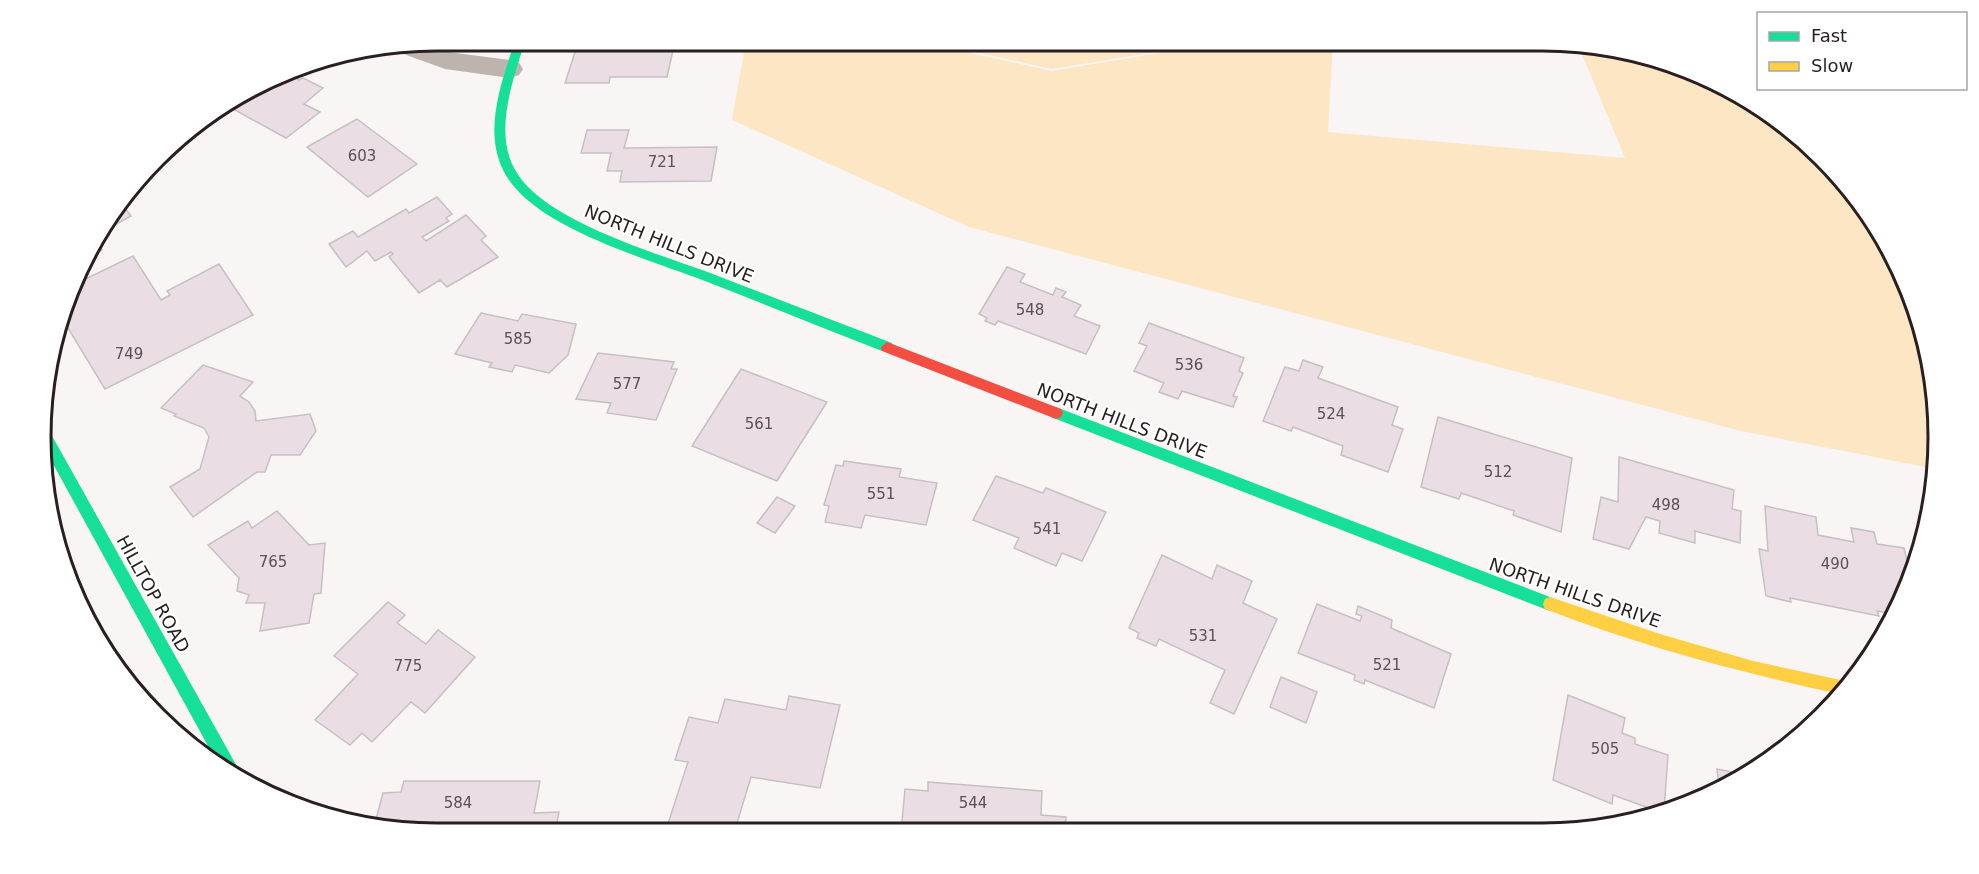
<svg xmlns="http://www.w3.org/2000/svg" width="1979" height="874" viewBox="0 0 1979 874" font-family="'DejaVu Sans',sans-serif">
	<rect width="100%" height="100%" fill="#faf5f5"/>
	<g fill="#fce6c4">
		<polygon points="746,41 915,41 1052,71 1165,52 1169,41 1333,41 1328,132 1625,158 1579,47 1670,62 1741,94 1804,139 1857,196 1898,262 1925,335 1938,411 1936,469 1741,431 969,227 732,120"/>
		<polygon points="926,41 1167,41 1163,51 1052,69"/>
	</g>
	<g fill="#eadde4" stroke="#c6c0c2" stroke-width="1.5">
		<polygon points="598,41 675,41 667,77 610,77 609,83 565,83 578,43 597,43"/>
		<polygon points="286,72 299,80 303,78 323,88 304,104 320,112 286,138 224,104 239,93"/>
		<polygon points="357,119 417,164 368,197 307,147"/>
		<polygon points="587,130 629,130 624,148 717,147 711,181 620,182 622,171 607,171 611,153 581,153"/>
		<polygon points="437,197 452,214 446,218 449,221 422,237 426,241 466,215 486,236 481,240 498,257 447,287 440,280 419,293 389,257 393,254 391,252 375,261 367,251 346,267 329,244 353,231 358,237 406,209 409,213"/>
		<polygon points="122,204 131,216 98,234"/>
		<polygon points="94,239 102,250 86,258 93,239"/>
		<polygon points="133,256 161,300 170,295 167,291 219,264 253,315 105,389 63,320 77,283"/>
		<polygon points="1007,267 1025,274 1020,282 1053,295 1056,288 1066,292 1062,297 1081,305 1074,316 1100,326 1086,354 998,321 995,325 985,321 987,318 979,314"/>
		<polygon points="481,313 518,321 522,314 576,324 568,355 549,373 515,365 512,372 489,367 492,363 455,354"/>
		<polygon points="1149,323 1244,358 1239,371 1243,373 1233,396 1237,397 1233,407 1182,391 1178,399 1159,392 1164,383 1134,371 1147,346 1139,343"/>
		<polygon points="598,353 674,362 671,369 677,369 656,420 607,413 611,403 576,399"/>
		<polygon points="1303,360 1323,367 1318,378 1398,407 1392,425 1403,429 1388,472 1341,455 1343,446 1293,427 1291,431 1263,421 1285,367 1299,371"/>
		<polygon points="203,365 253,382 240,396 249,402 255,411 256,421 310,414 316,431 300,455 271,455 265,472 257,472 193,517 170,487 200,469 209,437 204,428 174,416 176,414 161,408"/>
		<polygon points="741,369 827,402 777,481 692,446"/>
		<polygon points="1438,417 1572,458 1561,532 1513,515 1514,511 1461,493 1459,499 1421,487"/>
		<polygon points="1619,457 1734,490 1732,509 1741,511 1740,543 1695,531 1695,543 1659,533 1660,521 1646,517 1629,549 1593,539 1601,497 1618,502"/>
		<polygon points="844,461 901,469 899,477 937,483 926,525 865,515 861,528 825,522 829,506 824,505 836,465 843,466"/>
		<polygon points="996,476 1043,493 1046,488 1106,512 1082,561 1062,553 1056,566 1014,548 1019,538 973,520"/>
		<polygon points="777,497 795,506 775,533 757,523"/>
		<polygon points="1765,506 1816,517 1818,535 1854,542 1851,528 1874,532 1877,544 1904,548 1911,578 1893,614 1877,611 1879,616 1790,598 1791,602 1766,596 1759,549 1768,551"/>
		<polygon points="277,511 309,545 325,543 321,593 314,594 309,623 260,631 265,603 246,603 249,595 237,591 239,578 208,545 248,521 252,528"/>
		<polygon points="1162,555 1212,579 1217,565 1252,581 1243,603 1277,619 1234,714 1210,703 1225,670 1159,639 1156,646 1137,638 1139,633 1129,628"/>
		<polygon points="388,602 405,615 397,623 426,644 438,630 475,657 425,713 411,702 372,742 362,733 350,745 315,720 358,674 334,656"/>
		<polygon points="1317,604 1360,621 1362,616 1356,614 1358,606 1392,620 1391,628 1451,654 1434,708 1365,680 1364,684 1354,680 1355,675 1298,653"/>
		<polygon points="1281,677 1317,692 1306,723 1270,707"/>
		<polygon points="1568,695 1625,718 1622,733 1635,738 1635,744 1668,755 1664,811 1660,812 1613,795 1612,804 1553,780"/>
		<polygon points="789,696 840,705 820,788 751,777 734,833 665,833 688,762 675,760 689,717 718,723 725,699 786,710"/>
		<polygon points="1717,769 1742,774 1719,788"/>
		<polygon points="404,781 540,781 534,813 559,812 555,833 437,834 375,823 383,793 401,792"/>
		<polygon points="928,782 1042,791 1041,815 1066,817 1065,832 901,832 905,789 928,791"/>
	</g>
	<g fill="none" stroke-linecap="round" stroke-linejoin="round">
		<polygon fill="#beb4ae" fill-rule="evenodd" points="424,43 448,52 510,60 519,63 523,69 519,75 510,78 445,69 398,52 395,47"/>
		<g fill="#16e098" fill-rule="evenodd">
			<path d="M515,41H525C513,81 492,134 517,173C547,222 659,254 713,274C772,297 832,320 892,343L893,347L892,351H882C823,328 764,304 705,281C648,259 539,229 507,177C481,136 501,83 515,41Z"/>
			<polygon points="1056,407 1555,599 1557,604 1555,609 1550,611 1051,417 1049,413 1051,409"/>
			<polygon points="42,424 46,425 239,770 241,776 239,781 219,766 41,442"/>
		</g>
		<path fill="#ffcf43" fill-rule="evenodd" d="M1550,597L1660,634L1753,661L1850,682L1839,694C1739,672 1640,646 1545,609L1543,604L1545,599Z"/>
		<polygon fill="#f24e42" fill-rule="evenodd" points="887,342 1061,409 1063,413 1061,417 1056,419 882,351 881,347"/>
	</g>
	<g text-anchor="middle" stroke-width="4.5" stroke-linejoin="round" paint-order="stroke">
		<g font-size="15" fill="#5b5053">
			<text x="362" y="161">603</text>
			<text x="662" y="167">721</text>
			<text x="1030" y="315">548</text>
			<text x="518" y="344">585</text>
			<text x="129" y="359">749</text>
			<text x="1189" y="370">536</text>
			<text x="627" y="389">577</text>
			<text x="1331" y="419">524</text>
			<text x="759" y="429">561</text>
			<text x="1498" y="477">512</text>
			<text x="881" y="499">551</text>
			<text x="1666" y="510">498</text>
			<text x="1047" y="534">541</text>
			<text x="273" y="567">765</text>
			<text x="1835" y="569">490</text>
			<text x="1203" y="641">531</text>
			<text x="1387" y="670">521</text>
			<text x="408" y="671">775</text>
			<text x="1605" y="754">505</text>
			<text x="458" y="808">584</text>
			<text x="973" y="808">544</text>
		</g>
		<g font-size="18" fill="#291f20" stroke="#fff">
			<text transform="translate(669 244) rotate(22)" y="6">NORTH HILLS DRIVE</text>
			<text transform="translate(1122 421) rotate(21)" y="6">NORTH HILLS DRIVE</text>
			<text transform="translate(1575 593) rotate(19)" y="6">NORTH HILLS DRIVE</text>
			<text transform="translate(153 594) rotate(61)" y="6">HILLTOP ROAD</text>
		</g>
	</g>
	<path d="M0 0H1979V874H0ZM437 51H1542A386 386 0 0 1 1928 437V437A386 386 0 0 1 1542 823H437A386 386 0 0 1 51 437V437A386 386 0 0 1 437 51Z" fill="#fff" fill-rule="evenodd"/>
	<path fill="none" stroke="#291f20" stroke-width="3" d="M437 51H1542A386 386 0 0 1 1928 437V437A386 386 0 0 1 1542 823H437A386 386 0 0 1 51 437V437A386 386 0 0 1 437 51Z"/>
	<rect x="1757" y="12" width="210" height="78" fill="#ffffff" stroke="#a9a5a6" stroke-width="1.5"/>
	<rect x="1769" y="32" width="30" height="9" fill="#16e098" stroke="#a9a5a6" stroke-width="1.5"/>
	<text x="1811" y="42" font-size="18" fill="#291f20">Fast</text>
	<rect x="1769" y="62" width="30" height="9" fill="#ffcf43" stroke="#a9a5a6" stroke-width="1.5"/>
	<text x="1811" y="72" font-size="18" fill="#291f20">Slow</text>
</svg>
